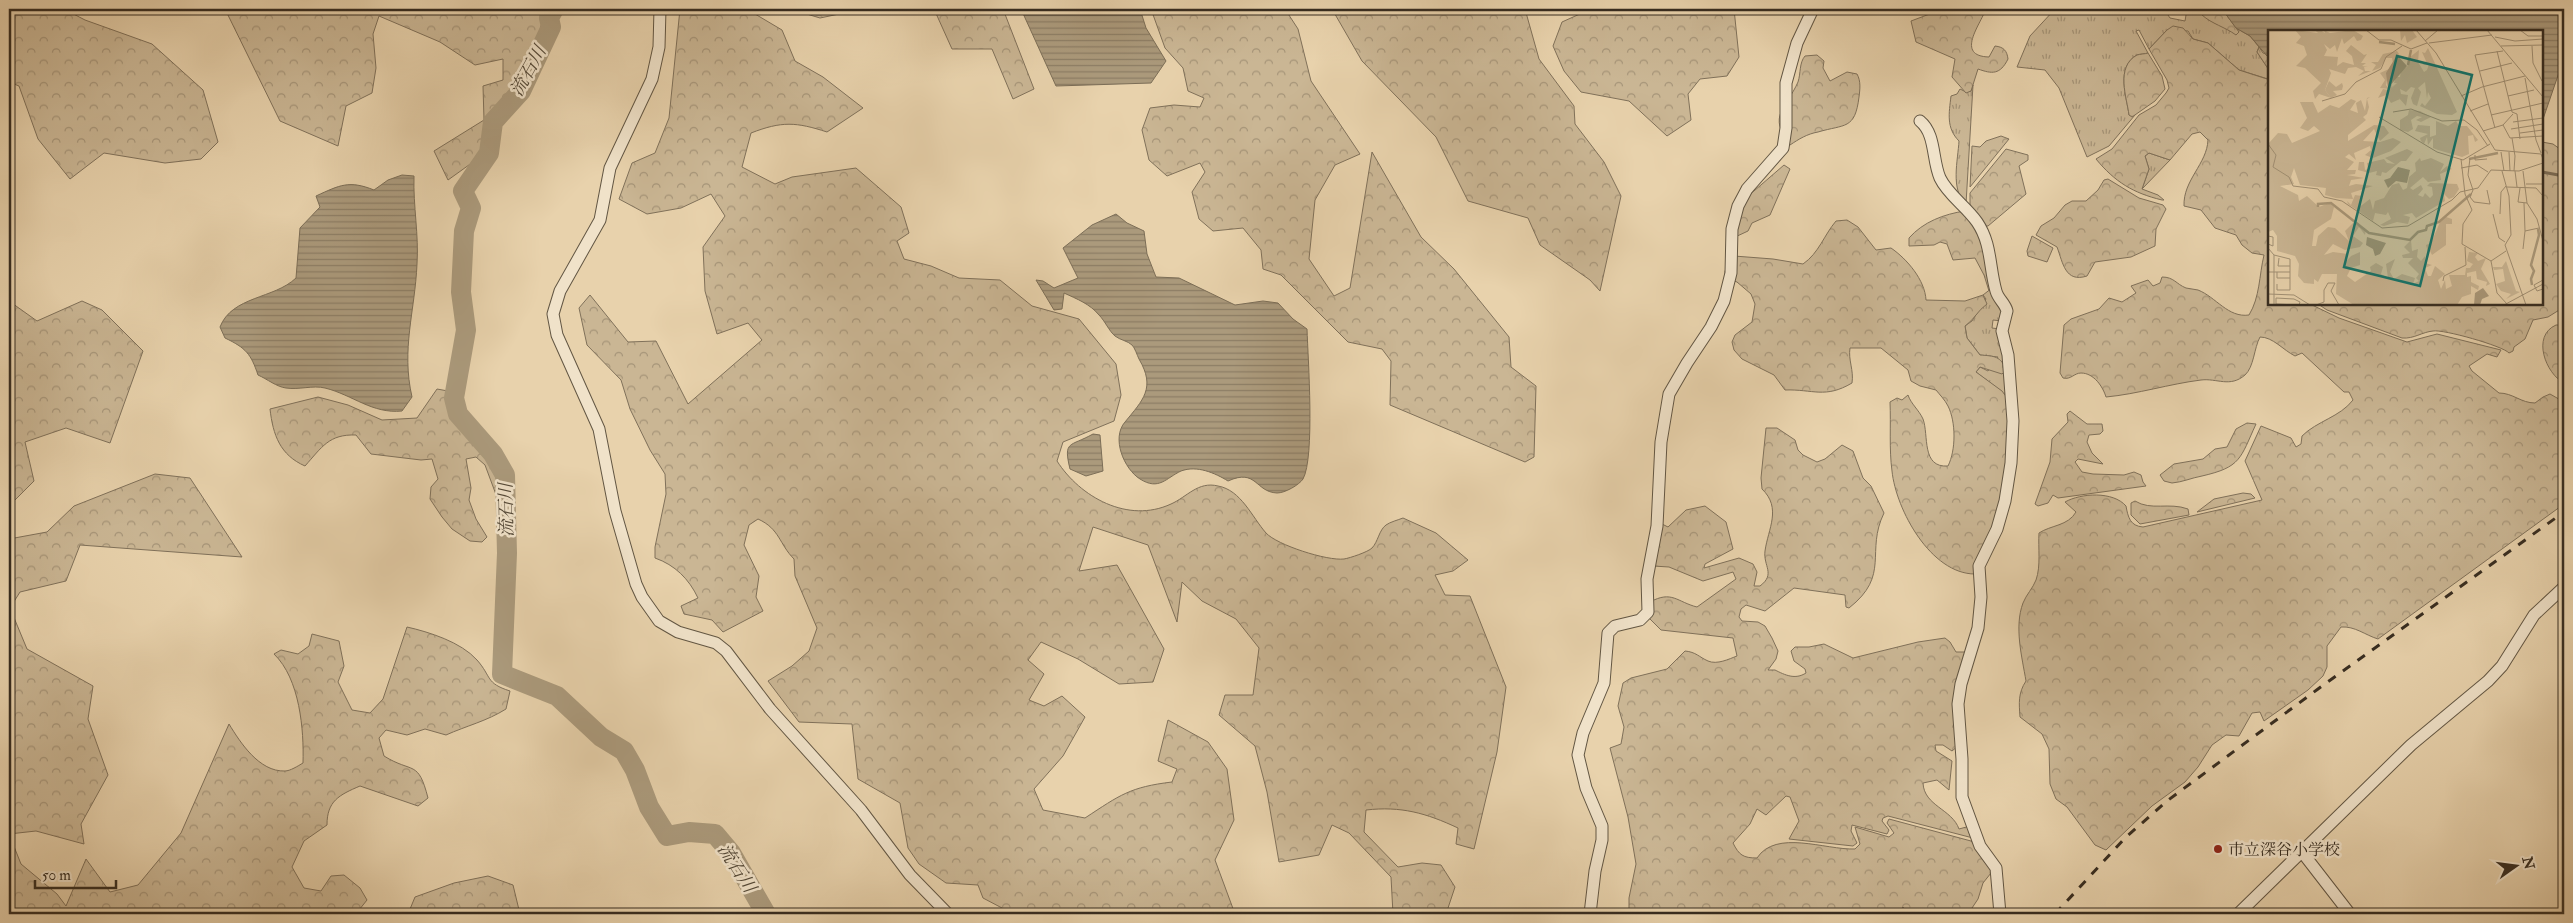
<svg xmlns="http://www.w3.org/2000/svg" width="2573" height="923" viewBox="0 0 2573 923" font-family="'IM FELL Double Pica','Noto Serif JP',serif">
	<defs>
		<pattern id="grass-tufts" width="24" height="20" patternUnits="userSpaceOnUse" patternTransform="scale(1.25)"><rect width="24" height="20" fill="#cab694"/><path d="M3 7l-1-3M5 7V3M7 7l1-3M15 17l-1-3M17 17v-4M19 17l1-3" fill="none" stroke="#a59478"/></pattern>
		<pattern id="forest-crowns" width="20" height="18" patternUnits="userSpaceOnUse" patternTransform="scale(1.25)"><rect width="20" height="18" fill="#cab694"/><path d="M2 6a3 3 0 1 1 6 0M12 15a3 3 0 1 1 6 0" fill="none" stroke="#a59478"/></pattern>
		<pattern id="water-rules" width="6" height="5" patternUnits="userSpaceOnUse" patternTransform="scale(1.25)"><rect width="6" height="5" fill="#ab9a7c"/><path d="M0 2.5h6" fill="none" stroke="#8c7e65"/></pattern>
	</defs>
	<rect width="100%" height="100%" fill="#e8d2ac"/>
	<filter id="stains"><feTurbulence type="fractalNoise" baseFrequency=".004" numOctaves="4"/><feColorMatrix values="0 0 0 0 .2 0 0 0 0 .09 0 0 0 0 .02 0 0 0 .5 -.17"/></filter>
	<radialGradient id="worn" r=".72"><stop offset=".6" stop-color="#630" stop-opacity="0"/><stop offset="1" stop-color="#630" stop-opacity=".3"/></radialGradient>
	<g fill="url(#grass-tufts)" stroke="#80715a">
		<path d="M2055,9H2164L2170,18L2185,21L2187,9H2201L2214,23L2224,26L2236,34L2239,32L2236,28L2250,36L2259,47L2257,52L2269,70L2268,79L2239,70L2208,43L2193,39L2188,31L2167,30L2149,49L2139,30L2136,31L2148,53C2145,54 2140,54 2137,55C2115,67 2127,98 2129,115H2135L2109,146L2087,157L2059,88L2045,70L2017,67L2030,36Z"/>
		<path d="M1973,85L1966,204C1950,190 1958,160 1959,141C1946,128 1949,113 1951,96L1957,94L1960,89L1966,92L1971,91Z"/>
		<polygon points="2149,153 2170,160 2142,189 2149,169 2145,156"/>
		<polygon points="1992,288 2003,306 2002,321 1993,320 1992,328 2000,329 2008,399 2001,391 1976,372 1980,367 1988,371 1998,357 1980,355 1967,338 1965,326 1972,321 1986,299 1983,295"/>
	</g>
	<g fill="url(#forest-crowns)" stroke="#80715a">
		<polygon points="9,9 64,9 85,20 152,44 203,90 218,142 201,159 165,163 104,153 70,179 38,139 19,86 9,82"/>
		<polygon points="225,9 542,9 544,15 523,93 499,117 494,147 448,180 434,151 484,120 483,86 503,80 503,59 475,65 440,42 379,16 373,34 376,68 372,93 346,106 338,146 280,121"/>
		<path d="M680,9H731L750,11L782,30L795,61L823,77L863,108L827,132C796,122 782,121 751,133L742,167L775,184L792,177L856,168L901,207L909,233L897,241L904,259L931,266L959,278L1000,280L1032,306L1079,319L1116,364L1121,395L1114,421L1063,442L1057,461C1080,497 1128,524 1171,504C1187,497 1198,481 1218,486C1241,490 1252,517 1266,533C1277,545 1327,561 1344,559C1350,558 1368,552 1372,548C1378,542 1379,530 1386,525C1390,522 1398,520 1403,518L1436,533L1468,560L1453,571L1435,575L1445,595L1470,596L1506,687L1497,752L1474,849L1456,844L1458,828C1426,813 1401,806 1366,810L1364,832L1398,867L1422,863L1441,865L1455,887L1446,914H1393L1391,877L1349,833L1332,825L1319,855L1279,862L1267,792L1255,746L1219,715L1225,695H1253L1259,648L1236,619L1202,601L1182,582L1177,622L1148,545L1093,527L1079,571L1117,565L1164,649L1153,682L1119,684L1078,659L1041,642L1028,660L1044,674L1029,700L1044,706L1062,696L1085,717L1063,756L1034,789L1043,810L1085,818C1120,795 1130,787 1172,782L1177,769L1158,761L1168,720L1208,742L1227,769L1234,820L1215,860L1235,914H1002V908L983,898L978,885L946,883L919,864L908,848L900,803L858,779L852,724L799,722L768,681L792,666L809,651L817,628L795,576L794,559C779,544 780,529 758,519L749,525L744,545L759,576L756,597L763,611L723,632L712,620L684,614L681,606L698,598C689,579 675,565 655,558V547L666,494L665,474L650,450L630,409L621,380L587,345L579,308L590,295L628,342L656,341L688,404L762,340L748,323L717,334L705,291L703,247L725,216L711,194L681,208L647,214L619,199L632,163L655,153L669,118Z"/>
		<polygon points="790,9 863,9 820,18"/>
		<polygon points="934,9 1003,9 1034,89 1013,99 992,49 952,49"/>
		<polygon points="1151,9 1285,9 1298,29 1311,81 1360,154 1335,165 1315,200 1309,259 1334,296 1350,288 1372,152 1421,237 1454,269 1509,337 1511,367 1536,386 1534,457 1525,462 1390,405 1391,361 1382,349 1348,342 1281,275 1263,269 1261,250 1243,228 1213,231 1199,219 1192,192 1205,172 1200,163 1167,176 1149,160 1142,130 1150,108 1174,105 1200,107 1204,98 1188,91 1183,68 1165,48"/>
		<polygon points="1332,9 1525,9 1539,59 1574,106 1575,124 1604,162 1621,196 1600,291 1590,280 1540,245 1528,218 1468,201 1436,137 1362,61"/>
		<polygon points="1609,9 1734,9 1739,57 1727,76 1700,79 1688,94 1691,120 1667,136 1629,101 1581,92 1564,71 1553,46 1562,22 1582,13"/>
		<path d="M1943,9H1986C1980,25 1955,56 1989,57L1995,46C2004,47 2007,51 2008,59C2000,75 1992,74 1978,69L1971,91L1966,93L1952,77L1955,59L1916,42L1911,21Z"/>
		<path d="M2201,9H2222L2239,32L2236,35C2225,27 2212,24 2202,15L2204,11Z"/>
		<path d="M2173,26L2183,28L2193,39L2208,43L2239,70L2267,79L2269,70L2257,52L2259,47L2263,53L2269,55V304H2310L2339,318L2407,342L2437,334L2501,350L2497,357L2487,354L2469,366L2472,371L2499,393C2513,393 2521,403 2535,403L2543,397L2550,394L2564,402V504L2378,639C2365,635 2355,626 2341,627L2327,646V667L2323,676L2308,690L2264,721L2260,712L2252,713L2239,736L2226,735L2212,745L2198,767L2185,782L2152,806L2106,850L2095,845L2067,807L2056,799L2050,784L2049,749L2042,734L2020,717C2019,703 2018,693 2026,681C2022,657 2014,627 2023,603C2026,595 2033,588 2036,580C2041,566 2038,548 2039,533C2051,525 2068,526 2076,512L2065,502C2081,493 2113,491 2126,506C2128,517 2130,526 2143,527L2262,500C2256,487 2251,474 2245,461L2261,426L2291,438L2296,447L2301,444L2302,436C2317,421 2340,417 2353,400L2349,392H2344L2302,353L2295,356C2283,350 2273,337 2260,337C2254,348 2254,367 2245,375C2230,388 2217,378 2201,380C2169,384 2138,394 2106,397C2103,387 2094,373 2081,373C2074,373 2071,380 2063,378L2060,373L2064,325L2071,319L2099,309L2109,298L2122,302L2136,293L2131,286L2148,280L2153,286L2160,283L2162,277C2174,277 2176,284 2186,288C2190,289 2194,289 2198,290C2216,297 2228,318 2249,315C2260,297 2259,276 2264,255L2252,253L2242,245L2236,235L2215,228L2201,210L2184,206C2183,180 2207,164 2208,140L2200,132L2192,134L2170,160L2149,153L2145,156L2149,169L2142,189L2158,195L2164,200H2162C2133,193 2115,182 2096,159L2112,149L2139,115L2156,105L2166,93L2169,88L2167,80L2149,49L2167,30Z"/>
		<path d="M2148,53L2162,76L2165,89L2155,101L2132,117L2129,115C2127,98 2115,67 2137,55C2140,54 2145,54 2148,53Z"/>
		<path d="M1817,55L1824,61L1823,68L1830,81L1847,72L1857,74C1861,81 1860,89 1859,97C1855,130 1845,124 1818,132C1807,134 1799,139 1790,145C1767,115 1786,109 1798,82C1801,73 1799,63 1805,56Z"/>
		<polygon points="2001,136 2009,139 1970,187 1972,146 1980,147 1986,141"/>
		<path d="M2542,142L2553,144L2564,152V307L2548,317L2533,320L2525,339L2514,347L2513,351L2509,353C2503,346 2443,329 2433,331C2422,332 2414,339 2402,338L2327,310L2318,304H2542Z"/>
		<polygon points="2006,149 2028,155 2028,160 2019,166 2026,194 1988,226 1984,226 1970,208 1970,193"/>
		<polygon points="1784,165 1790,169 1770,215 1752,223 1748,231 1733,238 1731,224 1747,197"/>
		<path d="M2108,179L2139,198L2163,205L2166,209L2156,229L2155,246L2131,257L2095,262L2087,276C2065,283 2063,263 2057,247L2036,235L2041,226L2054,218L2065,205L2072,201H2086L2098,190L2104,180Z"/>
		<path d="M1965,211L1981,232L1992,288L1989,291L1984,275L1975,258L1953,260L1947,244L1940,242L1934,245L1909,246V238C1923,222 1944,214 1965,211Z"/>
		<path d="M1847,220L1858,227L1876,250L1891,248C1907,259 1925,280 1926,300L1965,301L1983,295L1987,304C1978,310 1974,320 1965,326L1967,338L1980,355C1994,356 2001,356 2006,370L2002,374L1980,367L1976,372L2002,391L2008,399L2011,421L2004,500L1975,574C1931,574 1896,510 1892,471C1889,449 1891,425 1890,402L1897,398L1902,400L1908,395C1911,404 1919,410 1923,419C1929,435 1921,468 1948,466C1956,450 1956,422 1948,406C1945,400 1940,395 1936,390L1920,386L1911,381L1908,370L1881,348H1850C1848,360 1854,370 1852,383C1825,399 1813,389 1785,390L1774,375L1742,359L1734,350L1732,342L1735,335L1752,322L1755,304L1751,294L1737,282L1725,278V271L1734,256L1773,259L1803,264C1819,253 1824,235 1836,221Z"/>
		<polygon points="2032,236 2053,248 2047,262 2028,256 2027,251"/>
		<polygon points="9,301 37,321 82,301 102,310 143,351 110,443 66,428 25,442 34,481 9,506"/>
		<path d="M2556,325H2564V383C2546,374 2531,336 2556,325Z"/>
		<path d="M437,389L448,391L455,406L478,431L505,476V488L498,500L485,465L476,457L466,459L471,488L469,500L476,519L487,537L482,542L470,541L452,529L442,517L430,499L431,487L438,479L432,459L421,460L371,454L356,435C329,434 322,447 305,466C280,455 273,435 270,409L318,397L348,405L382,420L417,418Z"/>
		<polygon points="2070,411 2087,424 2102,424 2103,431 2100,434 2089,435 2087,442 2092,453 2103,464 2078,459 2075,462 2082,472 2093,474 2124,475 2134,472 2141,475 2143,482 2146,486 2058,498 2053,495 2048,503 2038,506 2035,504 2050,462 2052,439 2068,422 2067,414"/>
		<path d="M2247,423L2256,424C2240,459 2241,467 2202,476C2191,478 2183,482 2172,483L2164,481L2160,475L2174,464L2203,459L2215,449L2227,447L2236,429Z"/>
		<path d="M1766,428H1777L1795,440L1798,450L1803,455L1817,462L1825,459L1842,445L1853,451L1863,478L1871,486L1884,513C1865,552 1891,575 1849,608L1846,607L1845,595L1794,588L1765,611L1746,605L1741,609L1739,617L1742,621L1758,622L1765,626L1772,638L1778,651L1776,659L1768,670H1775C1785,675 1795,680 1806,673L1805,669L1794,661L1791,651L1795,647H1809L1824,644L1853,658L1918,642L1945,638L1950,642L1956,652H1966L1958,746L1952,751L1943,745H1935L1936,751L1952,761L1949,790L1937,780L1923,783C1924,806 1952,809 1959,829L1970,826L1973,838L1888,816L1883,818L1882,821L1889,830L1887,834L1852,825L1851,831L1857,843L1853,846L1789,839L1799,821L1790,797L1786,796L1766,815L1757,809L1750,824L1733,843C1739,855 1743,858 1757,858C1776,829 1825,850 1855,849L1860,844L1855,827L1889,837L1894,833L1887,823L1889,819L1971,841L1995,868L1983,883L1978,899L1970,911L1951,914H1908L1903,907L1897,914H1629V898L1636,864L1628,817L1610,748L1621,744L1624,727L1618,706L1623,683L1631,678L1667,669L1685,651C1696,652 1699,657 1708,661C1717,665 1729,659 1737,656L1733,638L1661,630L1648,617L1650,602C1672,590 1677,602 1697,607L1736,579L1733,572L1703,581L1669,567L1653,566L1662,524L1668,527L1686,510L1705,506L1726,522L1733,549L1705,564L1704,568L1739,558L1753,564L1757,572L1754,586H1760C1776,574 1763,566 1765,551C1768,529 1782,508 1762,489L1761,478Z"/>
		<path d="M155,474L190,478L242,557L80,545L66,581L20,592L10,608L27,649L93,686L88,719L108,775L81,824L84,844L36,831L9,834L21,864L57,894L66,906L86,859L110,892L138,885L181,833L229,724C240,742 259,772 285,771C290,771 298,766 303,763C304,730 300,679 274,654L281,650L298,654L309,646L312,634L339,641L344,666L338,682L352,710L370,713L383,699L407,627C429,632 461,642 477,660C492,677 485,683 510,691L506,709C487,721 466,726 446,735L425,729L407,735L386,730L379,738L384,756C413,774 418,759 428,798L418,806L360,786C339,795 327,801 327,825L304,841L292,867L304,888L321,891L331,876L344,875L360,888L367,900L359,910L335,912L330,914H9V539L47,532L74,506Z"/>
		<polygon points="2243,493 2251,494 2255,498 2197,512 2214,499"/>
		<path d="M2135,501C2151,511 2169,502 2188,509L2189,515L2140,524L2131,515V503Z"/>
		<polygon points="488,876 513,885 520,914 408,914 415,897 454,883"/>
	</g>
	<g fill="url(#water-rules)" stroke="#7c6e57">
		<polygon points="1021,9 1140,9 1146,28 1166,61 1151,83 1056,86"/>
		<polygon points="2222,9 2564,9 2564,58 2542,122 2542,31 2269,31 2267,56 2250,36 2236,28"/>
		<path d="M402,175L414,176C413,206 419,235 417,264C415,311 401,349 412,397L402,411C372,414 353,395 325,388C313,385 299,390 286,388C277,387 267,379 258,375C251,354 246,348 225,338L220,327C232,296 274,299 296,278L300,228L320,207L316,196C340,185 349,180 374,190L388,180Z"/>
		<path d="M1116,214L1127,223L1144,231L1147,254L1156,277L1179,278L1235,305L1263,301L1278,303L1293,319L1307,329C1308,359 1315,457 1303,479C1299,485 1285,493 1277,493C1255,492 1257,468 1228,481C1215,473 1197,465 1181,471C1166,478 1159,491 1140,479C1124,469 1111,438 1125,422C1143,400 1156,388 1139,359C1137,355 1135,348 1132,345C1128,341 1120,340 1115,336C1109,331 1105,321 1099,315C1090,304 1077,299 1064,293L1062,309L1054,310L1036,280L1043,281L1054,288L1078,278L1063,248L1092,225Z"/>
		<path d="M1093,434L1100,435L1103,471L1086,476L1070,469C1063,440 1070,447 1093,434Z"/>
	</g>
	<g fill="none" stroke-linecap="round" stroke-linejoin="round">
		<polyline stroke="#7c6e57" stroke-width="3" points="2542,172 2564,176"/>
		<polyline stroke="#ab9a7c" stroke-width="20" points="554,9 549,18 551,27 521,91 493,122 489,153 463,191 471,208 464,231 461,292 466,330 454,398 458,414 493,454 505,475 507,553 502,674 557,696 601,737 624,751 635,770 649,807 667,836 689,832 715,834 731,853 766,914"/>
		<defs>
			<g id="street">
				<polyline points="660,9 659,47 652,79 610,168 600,220 560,291 553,314 557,335 599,429 615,511 636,584 642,597 659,621 678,632 716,643 726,651 770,709 861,810 910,875 948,914"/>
				<path d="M1920,121C1936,134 1932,160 1940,178C1948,195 1966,206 1977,222C1992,244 1989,267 1996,291C1998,299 2005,303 2007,311L2002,331L2008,355L2013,421L2011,463L2005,501L1997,529L1979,566L1981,597L1978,628L1961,684L1958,704L1962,759V797L1980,846L1996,868L2000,914"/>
				<polyline points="2302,852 2350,914"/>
				<polyline points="1590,914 1595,871 1602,840 1602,826 1586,788 1578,755 1583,733 1604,683 1608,633 1615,626 1640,620 1648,612 1647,579 1657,526 1661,442 1669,394 1687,363 1711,327 1724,301 1731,273 1732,229 1738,206 1747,189 1783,148 1786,128 1786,83 1797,43 1813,9"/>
				<polyline points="2238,914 2411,745 2488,681 2502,666 2534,615 2564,587"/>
			</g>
		</defs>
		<use href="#street" stroke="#625643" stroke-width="13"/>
		<use href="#street" stroke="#f0e2c9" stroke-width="11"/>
		<polyline stroke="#362c20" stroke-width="3" stroke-dasharray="9 9" stroke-linecap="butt" points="2055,914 2125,838 2167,801 2318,689 2564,512"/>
	</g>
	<circle fill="#8f2418" stroke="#f0e2c9" stroke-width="2" cx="2218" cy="849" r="5"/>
	<g text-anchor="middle" stroke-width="5" stroke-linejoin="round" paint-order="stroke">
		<g font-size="16" fill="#362c20" stroke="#f0e2c9" text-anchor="start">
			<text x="2228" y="855">市立深谷小学校</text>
		</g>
		<g font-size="18" font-style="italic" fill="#534837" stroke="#f0e2c9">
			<text transform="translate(528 71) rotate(-61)" y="6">流石川</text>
			<text transform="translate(506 510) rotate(-91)" y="6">流石川</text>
			<text transform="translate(737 868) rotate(57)" y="6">流石川</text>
		</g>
	</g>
	<g transform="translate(2268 30)">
		<rect width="275" height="275" fill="#e8d2ac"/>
		<path d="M61,51L68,57L74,53L75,56L74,60L65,61L69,65L63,68L57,60ZM129,53L124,58L132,69L123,73L118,65L110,68L115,59L120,60Z" fill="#cab694"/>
		<path d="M27,0L50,3L47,0H52L57,3L56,0L62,3L85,0L95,6L93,10L89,11L86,6L76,14L74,8L69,22L67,15L62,19L56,14L59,20L56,26L70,27L69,36L75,32L86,35L84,26L78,21L83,15L96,25L99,24L93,33H98L94,36L100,37H96L97,41H103L90,46L96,41L88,37L80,38L77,44L61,39L63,43L57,60L63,68L51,64L47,69L45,61L53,53L37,38L28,36L39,25L36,16L28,13L33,7ZM132,0H144L149,7L139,13L137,5L133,11ZM160,18L189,82L184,85L169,84L152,76L154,73L157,76L163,68L160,62L159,69L157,52L150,58L153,62L149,76L145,74L143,68L147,58L143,57L138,62L132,59L133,64L140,65L138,76L123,59L112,58L117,50L112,43L121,39V34V40L118,55L120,58L121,55L124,54L123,59L129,53H126L128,47H132L133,40L139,37L142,27L151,20L150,32L156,42L159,40L161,34L155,35L158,31L154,22L157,23ZM129,21L131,24L125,33L124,28H118L112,38L104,41L108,35L103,32H110L115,24ZM102,67L99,69L101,77L99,84L95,87L98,90L80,105V111L106,95L116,96L121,103L112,111L106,99L95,111L112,112L125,108L133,112L123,121L105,128L97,125L103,120L102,116L86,123L88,130L81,124L77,127L86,132L79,140H88L87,144L79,145L96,148L83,150L81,156L88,154L105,156L83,163L85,169L68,168L57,165L58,158L32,155L26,138L23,147L26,154L12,156L30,165L31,171L39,166L51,177L61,173L66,177L63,189L46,200L44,216H48L50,206L60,197L67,198L81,211L77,201L85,193L98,200L97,205L91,197L85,206L95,213L92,217L77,220L65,214L56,225L65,222L80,224L76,234L83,226L92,222V235L83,238L79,246L87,252L103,241L102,237L108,233L115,237L113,244L120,248L118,234L127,229L122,242L126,249L134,244L147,248L145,254L151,251L148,248L151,244L140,233L145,228H135L134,225L142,223L136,217L143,210L144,221L150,219L149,227L153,231L157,226V233L164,235L157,238L160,246H163L167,236L177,244L170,250L173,259L177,250L178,259L184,256L181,245H197L198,238H202L205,234L199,231L201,222L210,223L207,227L210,231L218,228L213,239L222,254L218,256L219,252L209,249L208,241L199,243V247L203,246V252L211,256L210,260L203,256V264L194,267L189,275H86L68,264L69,244H54L50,252L46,249V254L36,253L30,246L31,234L27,226L9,221V206L5,200L0,202V114L10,103L19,104L24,113L52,101L46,96L40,101L32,98L39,88L32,72H45L50,83L62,75L71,78L83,69L88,71L82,80L90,83L88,73L93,70L97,81L99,68ZM141,80L152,81L163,87L153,92L148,90L154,87L149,86L143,90L145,99L140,102L132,100V90L140,85ZM168,91L180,96L188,91L191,96H199L210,110L207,112L205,105L200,106L201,124L194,127L170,120L165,118V108L160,115L159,107L156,114L153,111L152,108L160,104L147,101L150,95L162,96V107L168,105ZM139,119L145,122L138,131H133L118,143L114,142L113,146L108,145L109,141L101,143L90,140L91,132H96L97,140L100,139L99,133L116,129L119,133L127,134L117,128ZM152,128L153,131L163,128L176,134L172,142L179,136L184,139L172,144L173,150L160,152L155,147L142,158L145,160L153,155L155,159L150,165L155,167L157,163L162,168L165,165L164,157L159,156L162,153L189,154L191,159L186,167L181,169L176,164L177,171L148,188L144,183L135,185L142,187L140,194L129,192L116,196L112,195L123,189L120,182L118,185L107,183L105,191L80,174L79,171L83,175L87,165L94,166L90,178L102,169L105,180L107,171L116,168L124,155L131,153L135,160L139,158L141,147L148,141L147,133ZM178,187L184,189V194H178V215L164,225L162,221L160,223L158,215L163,213L172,192ZM238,231L248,261L252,262L238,269L243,264L233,261L228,254L237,251L235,239L226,240L225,237H234Z" fill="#cab694"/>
		<path d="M129,25L139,36L120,58L118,43ZM130,137L142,140L139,153L128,151L120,158L116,150L122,148ZM99,207L118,213L112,224L107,226L105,219L98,215ZM215,258L221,266L214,269L212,275H206L207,263Z" fill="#ab9a7c"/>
		<path fill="none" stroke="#ab9a7c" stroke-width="2.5" d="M111,12L127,14M140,35L143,20M201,129L230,123M50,177V174L63,173L101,203L142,210L150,202L158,200L159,196L171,192L203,164M264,255L263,249L266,241L263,235L271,205L270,199"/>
		<path fill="none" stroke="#a19074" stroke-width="1" d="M98,0L111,10H123L143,19L159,13M148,0L168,23L227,120L273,124L275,129M219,0L275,67M252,0L260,6H275M227,7L247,11L275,9M157,11L170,0M161,13L224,5M233,16L275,15M264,16L265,33L274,51M229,21L244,82L249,84L252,109M212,41L244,33M257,48L268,110L273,123M193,66L214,57L257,46M240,66L266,60M54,71L77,64L88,52L113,39L118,27L134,16M202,81L220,74M125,82L143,79L174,91L196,90L209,100L220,116M223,85L275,73M111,87L169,122L195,130L222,114M245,92L275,88M235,95L242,108L275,106M227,98L207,25L235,21M243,99L275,94M215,101L235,95L245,84M252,103L275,100M244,108L247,126L246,141M0,114L8,125L5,137L21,147L25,156L50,159L56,167L74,171L114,198L140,196L184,170L192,162L210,158L223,140L251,141L275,133M233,122L236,141M241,122L242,141M207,125V130L219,129M202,128L200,145L205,160L202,167L206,172L222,174L219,160M193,129L197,164L204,180L195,194L194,214L223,231L229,263L239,274M193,138L209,135L220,142M234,141L241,166L243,205L237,215L258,275M247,141L249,157M255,141L259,173M258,154H275M239,157L268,158L275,166M252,158L250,172L259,173L269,189L275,211M256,173L257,201M225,184L231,208L237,212M232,184L233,162L238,156M0,206L5,207V216L0,214M0,218L6,225V275M255,219L257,201L271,198M0,222V238M6,225L22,229V260H9V254M11,228L10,236H22M223,231L238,221M0,242H22M9,242V248H22M275,250L266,255L269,261L275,259M175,251L176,246L198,235L197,217M0,264L26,265L42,275M8,274L29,275M8,275V268L26,269L32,272L31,275M48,275L56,272V260L60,253H67L63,261L71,275M236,275L275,254"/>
		<path fill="#0f766e" fill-opacity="0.15" stroke="#0f766e" stroke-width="2.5" d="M129,26L204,45L152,256L76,237Z"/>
		<rect width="275" height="275" fill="none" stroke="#362c20" stroke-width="2.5"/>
	</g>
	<rect width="2573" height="923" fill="none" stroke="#e8d2ac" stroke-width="30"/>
	<rect x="10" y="10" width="2553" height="903" fill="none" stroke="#362c20" stroke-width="2.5"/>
	<rect x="15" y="15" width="2543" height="893" fill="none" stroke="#362c20"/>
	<g transform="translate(2516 866) rotate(76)" stroke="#f0e2c9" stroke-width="4" paint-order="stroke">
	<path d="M0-4L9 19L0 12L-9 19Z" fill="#362c20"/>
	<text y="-8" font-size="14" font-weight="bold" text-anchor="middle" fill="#362c20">N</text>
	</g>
	<path d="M35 880v8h81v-8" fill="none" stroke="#362c20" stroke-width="2.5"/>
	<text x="42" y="880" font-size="15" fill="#362c20" stroke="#f0e2c9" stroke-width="4" paint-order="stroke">50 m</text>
	<rect width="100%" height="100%" filter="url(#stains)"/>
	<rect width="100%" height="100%" fill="url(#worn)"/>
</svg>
